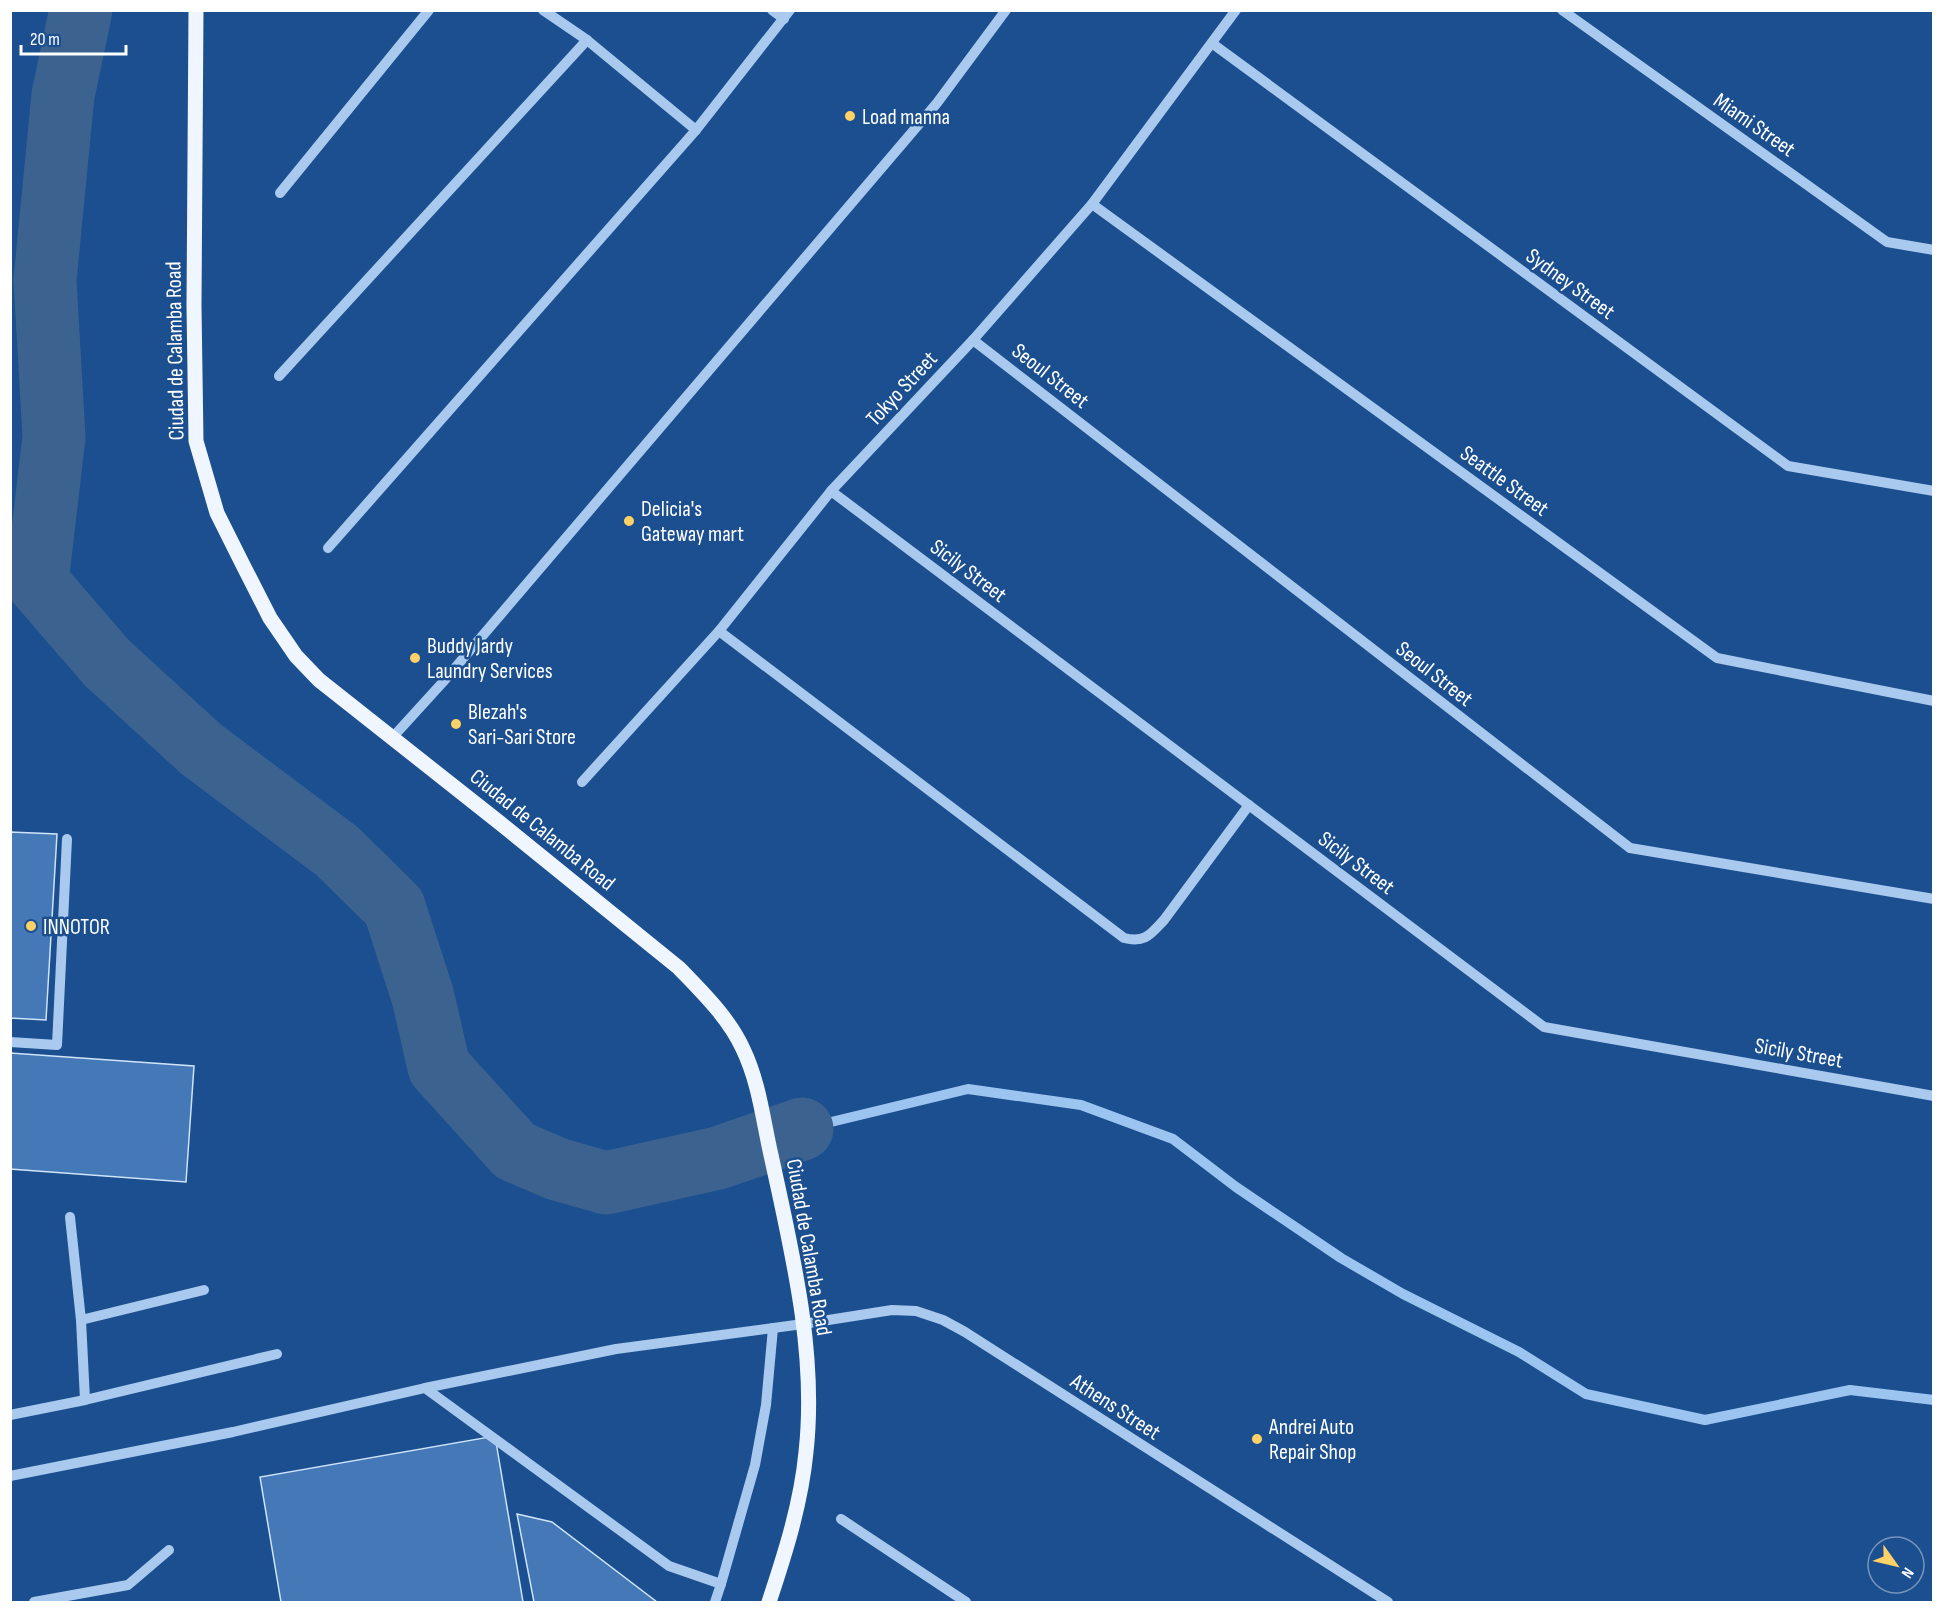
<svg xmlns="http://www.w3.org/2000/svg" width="1944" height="1613" viewBox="0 0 1944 1613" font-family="'Sofia Sans Condensed',sans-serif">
	<rect width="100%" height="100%" fill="#1b4f8f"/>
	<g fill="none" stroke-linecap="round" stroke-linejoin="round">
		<polyline stroke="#9cc4f0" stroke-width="10" points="802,1129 968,1089 1081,1105 1173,1139 1236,1187 1341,1258 1403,1294 1519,1352 1586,1394 1705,1420 1850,1390 1934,1400"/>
		<polyline stroke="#3c6290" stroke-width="63" points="81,10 63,95 45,280 54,437 37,582 107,663 201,749 337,851 394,907 423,997 439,1067 515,1151 557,1169 606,1183 718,1158 802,1129"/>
	</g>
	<g fill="#4478b7" stroke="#cfe3fa" stroke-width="1.5">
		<polygon points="10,832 57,834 46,1020 10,1018"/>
		<polygon points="10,1053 194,1066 186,1182 10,1169"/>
		<polygon points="495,1436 523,1602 281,1602 260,1477"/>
		<polygon points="517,1514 552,1522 657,1602 534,1602"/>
	</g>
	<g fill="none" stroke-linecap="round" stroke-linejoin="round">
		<g stroke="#a9c9ee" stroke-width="10">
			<polyline points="543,10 587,40 696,130"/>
			<polyline points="772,10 784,19"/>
			<polyline points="1562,10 1887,242 1934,250"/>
			<polyline points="1213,44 1788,466 1934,491"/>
			<polyline points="280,193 429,10"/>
			<polyline points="1092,204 1717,658 1934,701"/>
			<polyline points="973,340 1630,848 1934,899"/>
			<polyline points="279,376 587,40"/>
			<polyline points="831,491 1544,1027 1934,1096"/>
			<polyline points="328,548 696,130 790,10"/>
			<path d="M719,631L1124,938C1145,943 1150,935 1164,920L1249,805"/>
			<polyline points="392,738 443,682 937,103 1006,10"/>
			<polyline points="582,782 719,631 831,491 973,340 1092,204 1236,10"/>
			<polyline points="10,1042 57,1045 67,839"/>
			<polyline points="70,1217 81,1320 85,1400"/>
			<polyline points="81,1320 204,1290"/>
			<polyline points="425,1388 669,1566 721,1584 715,1602"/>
			<polyline points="10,1415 85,1400 277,1354"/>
			<polyline points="10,1476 233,1432 425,1388 616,1349 803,1324 892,1310 916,1311 943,1320 965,1332 1388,1602"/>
			<polyline points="841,1519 966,1602"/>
			<polyline points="721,1584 755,1465 766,1405 773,1328"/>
			<polyline points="34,1602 128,1585 169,1550"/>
		</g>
		<path stroke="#f0f6ff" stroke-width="15" d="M196,10L194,306L196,441L217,513L243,565L270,618L296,656L319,680L500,823L679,968C702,992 729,1018 743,1049C759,1082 763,1120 771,1155C792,1252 817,1353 806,1452C801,1504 785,1554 769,1602"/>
	</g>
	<g fill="#ffd166" stroke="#1b4f8f" stroke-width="2">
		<circle cx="850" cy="116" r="6"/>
		<circle cx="629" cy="521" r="6"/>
		<circle cx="415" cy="658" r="6"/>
		<circle cx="456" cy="724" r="6"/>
		<circle cx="31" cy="926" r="6"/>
		<circle cx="1257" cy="1439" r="6"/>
	</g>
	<g text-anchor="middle" stroke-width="5" stroke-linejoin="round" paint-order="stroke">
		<g font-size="22" fill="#fff" stroke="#1b4f8f" text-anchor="start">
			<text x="862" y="124">Load manna</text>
			<text x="641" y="516">Delicia's<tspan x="641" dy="25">Gateway mart</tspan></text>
			<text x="427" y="653">Buddy Jardy<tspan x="427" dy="25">Laundry Services</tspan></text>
			<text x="468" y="719">Blezah's<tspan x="468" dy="25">Sari-Sari Store</tspan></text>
			<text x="43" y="934">INNOTOR</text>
			<text x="1269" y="1434">Andrei Auto<tspan x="1269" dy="25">Repair Shop</tspan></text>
		</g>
		<g font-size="22" fill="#fff" stroke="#1b4f8f">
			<text transform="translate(1755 124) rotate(35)" y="8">Miami Street</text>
			<text transform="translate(1571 283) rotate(36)" y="8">Sydney Street</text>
			<text transform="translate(174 351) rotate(-91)" y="8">Ciudad de Calamba Road</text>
			<text transform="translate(1051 375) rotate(38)" y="8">Seoul Street</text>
			<text transform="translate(901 388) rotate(-47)" y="8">Tokyo Street</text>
			<text transform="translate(1505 480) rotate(36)" y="8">Seattle Street</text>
			<text transform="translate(969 570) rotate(37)" y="8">Sicily Street</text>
			<text transform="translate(1435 673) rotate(38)" y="8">Seoul Street</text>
			<text transform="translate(543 829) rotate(39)" y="8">Ciudad de Calamba Road</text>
			<text transform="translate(1357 862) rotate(37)" y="8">Sicily Street</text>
			<text transform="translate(1799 1052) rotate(10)" y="8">Sicily Street</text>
			<text transform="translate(810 1247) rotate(80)" y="8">Ciudad de Calamba Road</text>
			<text transform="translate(1116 1406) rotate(33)" y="8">Athens Street</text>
		</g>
	</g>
	<rect width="1944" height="1613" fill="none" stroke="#ffffff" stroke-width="24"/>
	<g transform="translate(1896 1565) rotate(124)"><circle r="28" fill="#1b4f8f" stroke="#7695bc" stroke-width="1.5"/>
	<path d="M0-4.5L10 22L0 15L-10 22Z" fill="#ffd166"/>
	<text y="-9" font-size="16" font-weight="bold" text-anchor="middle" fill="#ffffff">N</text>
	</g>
	<path d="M21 45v9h105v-9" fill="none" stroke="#ffffff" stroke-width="3"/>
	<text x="30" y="45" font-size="18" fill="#ffffff" stroke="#1b4f8f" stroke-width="4.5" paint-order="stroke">20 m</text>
</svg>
